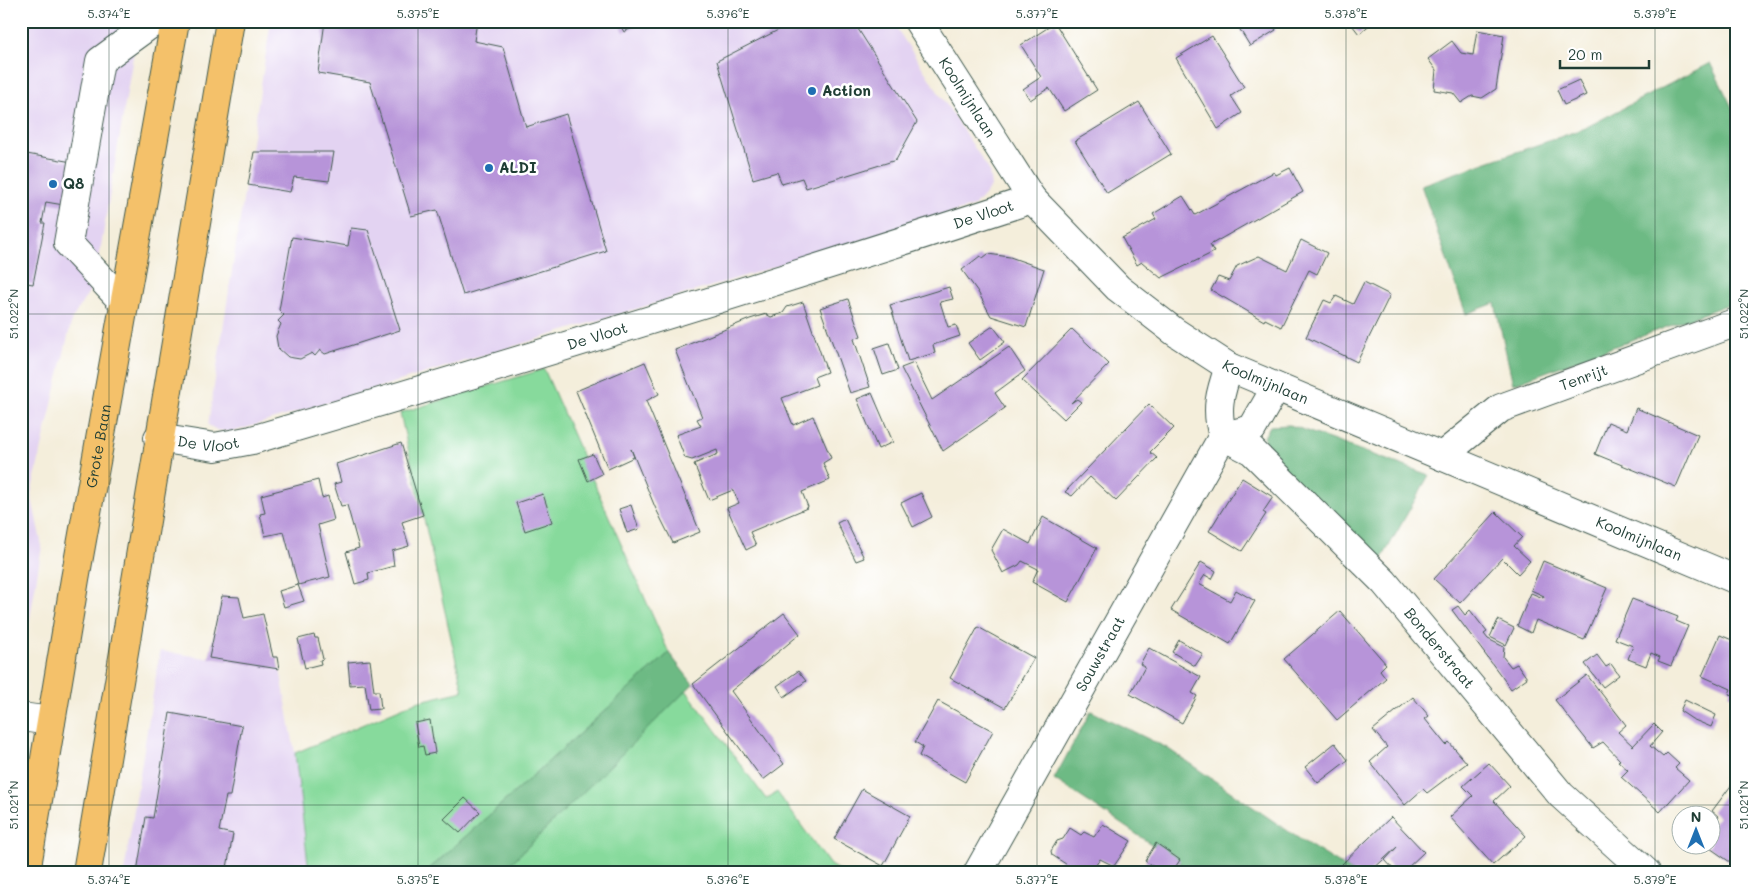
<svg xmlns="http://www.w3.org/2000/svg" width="1758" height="893" viewBox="0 0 1758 893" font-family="Mali,sans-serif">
	<rect width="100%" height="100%" fill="#fff"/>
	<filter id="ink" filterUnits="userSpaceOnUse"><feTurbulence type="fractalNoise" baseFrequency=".02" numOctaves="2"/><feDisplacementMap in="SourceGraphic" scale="10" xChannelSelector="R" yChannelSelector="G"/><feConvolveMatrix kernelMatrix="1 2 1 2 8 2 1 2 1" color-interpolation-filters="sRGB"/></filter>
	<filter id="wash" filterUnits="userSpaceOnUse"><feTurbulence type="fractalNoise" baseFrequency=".0096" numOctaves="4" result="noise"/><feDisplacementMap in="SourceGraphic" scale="20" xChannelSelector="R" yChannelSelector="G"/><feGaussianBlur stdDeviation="1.12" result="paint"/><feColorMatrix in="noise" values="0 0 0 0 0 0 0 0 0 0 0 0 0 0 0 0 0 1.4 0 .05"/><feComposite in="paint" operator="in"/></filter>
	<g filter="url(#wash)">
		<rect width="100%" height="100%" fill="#f4eedb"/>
		<g fill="#e3d3f2">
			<polygon points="21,21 139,21 95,282 72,319 31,494 42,546 21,672"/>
			<polygon points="271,21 892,21 989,170 991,187 974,206 232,432 217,430 208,425"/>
			<polygon points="160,651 280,669 295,753 309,872 124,872"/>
		</g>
		<g fill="#87da9c" stroke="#538c68">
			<polygon points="544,369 669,653 426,872 309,872 295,753 416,702 463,691 400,413"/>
			<polygon points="686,690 766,799 777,792 830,865 842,872 502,872"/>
		</g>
		<g fill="#6dba84" stroke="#467c5c">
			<polygon points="1710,63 1737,117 1737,301 1513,384 1495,303 1466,314 1421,185 1583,129"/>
			<polygon points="1290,425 1429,475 1380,562 1268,453 1264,437 1270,426"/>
			<polygon points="669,653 693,684 502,872 467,872 461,867 457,872 426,872"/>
			<polygon points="1091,711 1167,748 1301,840 1353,872 1193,872 1054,779"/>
		</g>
		<g id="blocks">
			<g fill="#b794d9">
				<polygon points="325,21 477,21 474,41 503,47 526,127 566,114 606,251 463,295 437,210 411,216 370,82 318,73"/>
				<polygon points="618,21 645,21 624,32"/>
				<polygon points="796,21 853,21 917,122 896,160 806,188 802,178 782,184 777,172 753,179 717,61"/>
				<polygon points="1250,21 1271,21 1276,30 1250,46 1239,28"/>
				<polygon points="1349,21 1374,21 1359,34"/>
				<polygon points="1055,23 1097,90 1064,111 1049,88 1030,100 1023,89 1041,77 1021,45"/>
				<polygon points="1477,30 1504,35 1496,89 1482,98 1472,96 1461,103 1453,93 1434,90 1436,70 1428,59 1452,41 1461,53 1473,55"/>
				<polygon points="1212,36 1244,87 1231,96 1242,113 1218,129 1176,58"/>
				<polygon points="1579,80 1586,95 1564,105 1557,90"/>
				<polygon points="1139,102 1171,154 1107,193 1075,141"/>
				<polygon points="254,152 334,152 329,181 294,177 290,192 248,185"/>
				<polygon points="21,153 89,165 81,208 46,202 42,223 45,223 33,284 21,282"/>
				<polygon points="1290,168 1303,192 1210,245 1214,252 1161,278 1142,262 1137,265 1122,238 1156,219 1153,214 1183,196 1195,215 1274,172 1276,175"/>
				<polygon points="351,228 368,230 400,330 325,354 320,350 315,356 312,353 300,359 288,357 278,348 276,336 281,324 278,321 284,315 279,310 292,237 348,246"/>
				<polygon points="1301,240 1327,253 1317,274 1309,270 1281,327 1265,319 1264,321 1211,290 1218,277 1229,281 1237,266 1259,256 1287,270"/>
				<polygon points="988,254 1010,257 1044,269 1026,327 991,316 978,292 962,270 980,256 983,258"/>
				<polygon points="1364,282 1390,295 1357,362 1306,337 1324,300 1331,303 1336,296 1353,304"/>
				<polygon points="949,287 953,299 940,302 948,327 956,325 960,336 933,345 935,353 908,361 890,305"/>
				<polygon points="848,299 861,336 854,339 870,387 850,393 820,308"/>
				<polygon points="803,302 827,372 814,377 817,385 782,398 793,425 813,416 831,458 823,463 830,480 802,492 808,507 807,508 750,532 756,545 746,550 727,508 739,503 733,490 709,500 694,464 718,454 717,450 692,460 685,458 676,435 701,426 697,419 702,417 675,350 750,319 766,314 771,317 783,313 787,307"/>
				<polygon points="993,326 1005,342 980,360 968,343"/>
				<polygon points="1072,329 1109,364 1071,403 1077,399 1081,402 1064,419 1022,380"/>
				<polygon points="889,343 898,370 883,375 874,348"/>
				<polygon points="1009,347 1025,371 995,393 1005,408 943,451 901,368 914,363 932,400"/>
				<polygon points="645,362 659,394 646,401 700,532 673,543 655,507 631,449 634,457 608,469 576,391"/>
				<polygon points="872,393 893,442 878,449 857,399"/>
				<polygon points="1149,404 1174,428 1150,452 1157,458 1116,501 1090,477 1072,496 1065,492"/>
				<polygon points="1636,408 1698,435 1676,487 1595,454 1608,422 1627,430"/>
				<polygon points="401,443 423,515 402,522 409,546 392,551 394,566 368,573 369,580 355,584 346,552 359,548 347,505 341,506 334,484 341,482 336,464"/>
				<polygon points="593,454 602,474 588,481 579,459"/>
				<polygon points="1242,478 1273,497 1263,512 1266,514 1242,551 1209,531"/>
				<polygon points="318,480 322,498 328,496 334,520 318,525 330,577 298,585 284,532 265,536 260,514 265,513 261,495"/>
				<polygon points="921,493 932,517 913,527 901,503"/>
				<polygon points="543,494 552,522 525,531 516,503"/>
				<polygon points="631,505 639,529 627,533 619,509"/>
				<polygon points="1496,512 1522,537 1514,546 1530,561 1518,574 1502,558 1460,603 1434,579"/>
				<polygon points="1043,517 1097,548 1068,602 1032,582 1038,569 1022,561 1019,565 1003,573 991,550 1003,529 1030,544"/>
				<polygon points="845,519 864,558 856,561 837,523"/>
				<polygon points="1543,561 1607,588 1584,640 1536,620 1531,633 1517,626 1531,593 1543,598 1544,596 1531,590"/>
				<polygon points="1201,562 1216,571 1212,579 1205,575 1199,584 1230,601 1236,590 1255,601 1230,644 1171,610"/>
				<polygon points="298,585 304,601 284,607 279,591"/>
				<polygon points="222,596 239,597 244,618 263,614 273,657 277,657 279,669 209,658"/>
				<polygon points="1632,599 1678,617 1676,621 1688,626 1671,666 1658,661 1660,657 1651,653 1646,666 1628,659 1633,646 1615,639"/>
				<polygon points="1458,606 1465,615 1470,610 1487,632 1484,634 1488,639 1504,647 1503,657 1511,667 1517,664 1527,678 1511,689 1452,610"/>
				<polygon points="1340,611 1386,664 1380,670 1386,678 1337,720 1284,659"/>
				<polygon points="784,613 800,634 731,691 784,764 763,780 693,684"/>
				<polygon points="1498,620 1514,628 1506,645 1490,637"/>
				<polygon points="978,627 1034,658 1005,708 950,678"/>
				<polygon points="314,635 315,638 318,638 323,659 320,660 321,664 305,668 298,639"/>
				<polygon points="1720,635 1737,642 1737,697 1729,694 1731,689 1702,676"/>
				<polygon points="1179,640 1203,654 1195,666 1172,652"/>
				<polygon points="1149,648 1201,677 1192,693 1197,696 1182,723 1130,694 1145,667 1140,664"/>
				<polygon points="1597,655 1606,667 1611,664 1619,675 1603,687 1585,664"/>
				<polygon points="370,660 374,691 379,691 381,709 369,710 365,684 350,685 348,662"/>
				<polygon points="798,671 806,681 784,697 777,686"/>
				<polygon points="1587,675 1626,725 1618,732 1633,746 1654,724 1662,732 1650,746 1663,757 1667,753 1679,764 1675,768 1689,780 1660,812 1621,777 1628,770 1618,761 1620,760 1603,742 1593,748 1555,700"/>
				<polygon points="1413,697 1429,716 1425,719 1446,745 1449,742 1467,763 1427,793 1423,789 1405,805 1370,762 1387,747 1373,730"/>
				<polygon points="1685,700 1716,715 1711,727 1692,719 1680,711"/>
				<polygon points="938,701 993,731 965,782 919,756 923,747 915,742"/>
				<polygon points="170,713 242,726 230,796 226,796 219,831 233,834 227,868 241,872 137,872 146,817 153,818"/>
				<polygon points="430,720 435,753 425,755 423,746 419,747 415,723"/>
				<polygon points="1335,743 1348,760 1318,783 1305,767"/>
				<polygon points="1489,763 1510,786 1494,801 1526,836 1493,865 1450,817 1473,796 1463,786"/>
				<polygon points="1733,783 1737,785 1737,853 1730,862 1707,846 1710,846 1710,828 1719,817 1712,811"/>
				<polygon points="862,789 910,816 883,866 834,839"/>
				<polygon points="465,798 480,812 460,833 444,819"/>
				<polygon points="1391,817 1424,852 1403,872 1396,872 1385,860 1397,847 1370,872 1353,872 1342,864"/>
				<polygon points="1103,824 1131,841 1114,866 1100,859 1091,872 1078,872 1052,855 1051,851 1057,841 1063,839 1070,828 1081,835 1084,832 1094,837"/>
				<polygon points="1156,843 1180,860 1172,872 1161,872 1145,861"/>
			</g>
		</g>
	</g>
	<g filter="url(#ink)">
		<use href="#blocks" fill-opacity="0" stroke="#3f584d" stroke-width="1"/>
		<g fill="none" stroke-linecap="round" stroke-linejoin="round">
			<defs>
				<g id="minor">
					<path id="s1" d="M918,21L1032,199L1118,288L1175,332L1229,367L1737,580"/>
					<polyline points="124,303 68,243 100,61 155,21"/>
					<path id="s2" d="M1223,436L1252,451L1384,582L1561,795L1646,872"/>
					<polyline points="1223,436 1252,429 1276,387"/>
					<path id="s3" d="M158,438L215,447L252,440C513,363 773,284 1032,199"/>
					<path id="s4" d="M1442,456L1501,408L1737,322"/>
					<polyline points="21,717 51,721"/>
					<path id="s5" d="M978,872L1223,436C1215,409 1220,393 1229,367"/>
				</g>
				<g id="major">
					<path id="s6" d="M26,872L75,579L175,21"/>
					<polyline points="87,872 230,21"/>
				</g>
			</defs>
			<use href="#minor" stroke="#3f584d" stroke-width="30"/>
			<use href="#major" stroke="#3f584d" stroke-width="30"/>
			<use href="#minor" stroke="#fff" stroke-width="28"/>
			<use href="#major" stroke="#f4c16a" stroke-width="28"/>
		</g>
	</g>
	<path fill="none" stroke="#1f3d34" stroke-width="1" stroke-opacity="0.45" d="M109,21V872M418,21V872M728,21V872M1037,21V872M1346,21V872M1655,21V872M21,314H1737M21,805H1737"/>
	<g fill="#1f6fb2" stroke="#fff" stroke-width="2">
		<circle cx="812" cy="91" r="5"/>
		<circle cx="489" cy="168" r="5"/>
		<circle cx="53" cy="184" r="5"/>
	</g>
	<g text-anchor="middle" stroke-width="5" stroke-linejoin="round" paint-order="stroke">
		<g font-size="15" font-weight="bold" fill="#1f3d34" stroke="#fff" text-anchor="start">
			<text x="822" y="96">Action</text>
			<text x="499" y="173">ALDI</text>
			<text x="63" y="189">Q8</text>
		</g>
		<g font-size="15" fill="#1f3d34" stroke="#fff">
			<text dy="5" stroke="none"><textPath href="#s1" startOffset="91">Koolmijnlaan</textPath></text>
			<text dy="5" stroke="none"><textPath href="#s3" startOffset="861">De Vloot</textPath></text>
			<text dy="5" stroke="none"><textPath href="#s3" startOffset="456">De Vloot</textPath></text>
			<text dy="5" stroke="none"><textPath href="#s4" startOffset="164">Tenrijt</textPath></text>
			<text dy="5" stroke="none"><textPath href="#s1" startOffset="511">Koolmijnlaan</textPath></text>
			<text dy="5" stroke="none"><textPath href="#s3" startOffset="51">De Vloot</textPath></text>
			<text dy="5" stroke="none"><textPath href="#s6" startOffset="432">Grote Baan</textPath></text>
			<text dy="5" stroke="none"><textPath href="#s1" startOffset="916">Koolmijnlaan</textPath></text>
			<text dy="5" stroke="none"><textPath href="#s2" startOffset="305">Bonderstraat</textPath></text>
			<text dy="5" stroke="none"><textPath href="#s5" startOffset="250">Souwstraat</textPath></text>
		</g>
	</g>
	<rect width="1758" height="893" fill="none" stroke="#fff" stroke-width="55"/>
	<g transform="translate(1696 830)"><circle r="24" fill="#ffffff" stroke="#a5b1ae"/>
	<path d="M0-4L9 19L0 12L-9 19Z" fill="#1f6fb2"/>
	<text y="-8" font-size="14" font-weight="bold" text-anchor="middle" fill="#1f3d34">N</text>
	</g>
	<path d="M1560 60v8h89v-8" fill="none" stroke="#1f3d34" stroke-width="2.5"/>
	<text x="1568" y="60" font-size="15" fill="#1f3d34" stroke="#ffffff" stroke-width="4" paint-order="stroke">20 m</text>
	<rect x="28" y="28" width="1702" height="838" fill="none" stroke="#1f3d34" stroke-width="2"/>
	<g font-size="12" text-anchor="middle" fill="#1f3d34">
		<text x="109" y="18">5.374°E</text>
		<text x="418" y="18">5.375°E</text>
		<text x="728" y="18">5.376°E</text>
		<text x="1037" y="18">5.377°E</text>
		<text x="1346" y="18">5.378°E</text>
		<text x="1655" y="18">5.379°E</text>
		<text transform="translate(14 314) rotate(-90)" y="4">51.022°N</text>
		<text transform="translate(1744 314) rotate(-90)" y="4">51.022°N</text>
		<text transform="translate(14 805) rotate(-90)" y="4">51.021°N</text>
		<text transform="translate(1744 805) rotate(-90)" y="4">51.021°N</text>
		<text x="109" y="884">5.374°E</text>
		<text x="418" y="884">5.375°E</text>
		<text x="728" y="884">5.376°E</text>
		<text x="1037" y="884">5.377°E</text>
		<text x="1346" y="884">5.378°E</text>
		<text x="1655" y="884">5.379°E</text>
	</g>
</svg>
